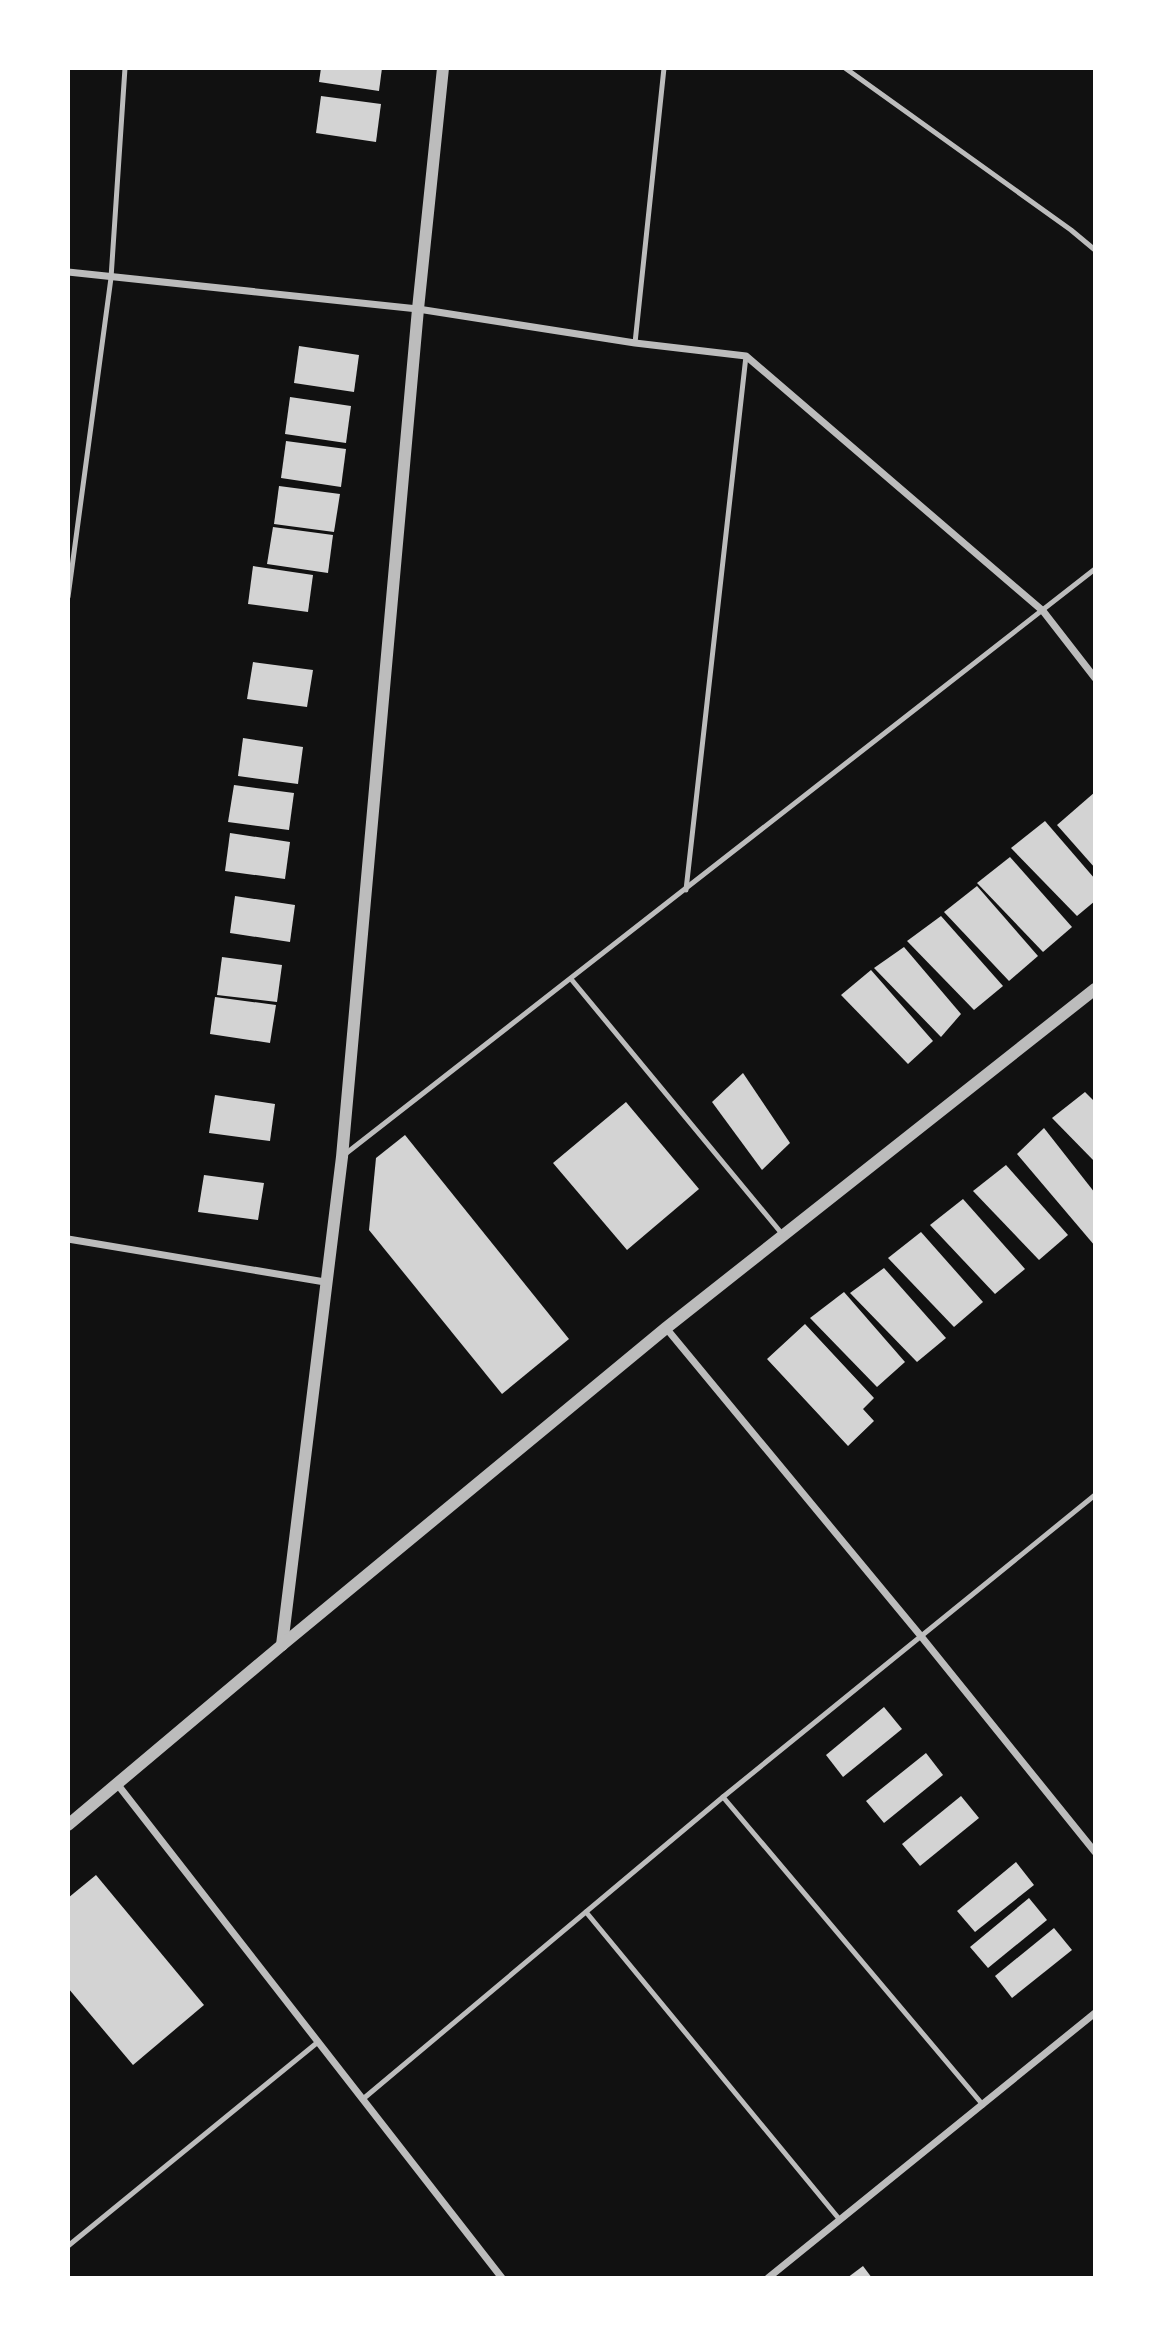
<svg xmlns="http://www.w3.org/2000/svg" width="1163" height="2346" viewBox="0 0 1163 2346" font-family="Raleway,sans-serif">
	<rect width="100%" height="100%" fill="#111"/>
	<g fill="#d3d3d3">
		<polygon points="321,68 382,68 379,91 319,82"/>
		<polygon points="321,96 381,104 376,142 316,133"/>
		<polygon points="299,346 359,355 354,392 294,383"/>
		<polygon points="290,397 351,406 346,443 285,434"/>
		<polygon points="286,441 346,449 341,487 281,478"/>
		<polygon points="279,486 340,494 334,532 274,524"/>
		<polygon points="273,527 333,535 328,573 267,564"/>
		<polygon points="253,566 313,575 308,612 248,604"/>
		<polygon points="253,662 313,670 307,707 247,699"/>
		<polygon points="243,738 303,747 298,784 238,776"/>
		<polygon points="234,785 294,793 289,830 228,822"/>
		<polygon points="1095,792 1095,868 1057,825"/>
		<polygon points="1045,821 1095,879 1095,901 1077,916 1011,848"/>
		<polygon points="230,833 290,842 285,879 225,871"/>
		<polygon points="1010,857 1072,927 1043,952 977,883"/>
		<polygon points="977,886 1038,956 1009,981 944,912"/>
		<polygon points="235,896 295,905 290,942 230,933"/>
		<polygon points="941,916 1003,986 974,1010 907,941"/>
		<polygon points="904,947 961,1014 941,1037 874,968"/>
		<polygon points="222,957 282,965 277,1002 217,995"/>
		<polygon points="871,970 933,1041 908,1064 841,995"/>
		<polygon points="215,997 276,1005 270,1043 210,1034"/>
		<polygon points="743,1073 790,1143 762,1170 712,1102"/>
		<polygon points="1085,1092 1095,1102 1095,1162 1052,1118"/>
		<polygon points="215,1095 275,1104 270,1141 209,1133"/>
		<polygon points="626,1102 699,1189 627,1250 553,1163"/>
		<polygon points="1044,1128 1095,1193 1095,1246 1017,1154"/>
		<polygon points="405,1135 569,1339 502,1394 369,1230 376,1158"/>
		<polygon points="1006,1165 1068,1235 1039,1260 973,1191"/>
		<polygon points="204,1175 264,1183 258,1220 198,1212"/>
		<polygon points="963,1199 1025,1269 995,1294 930,1225"/>
		<polygon points="921,1232 983,1302 954,1327 888,1258"/>
		<polygon points="884,1268 946,1338 917,1362 850,1293"/>
		<polygon points="844,1292 905,1362 877,1387 810,1318"/>
		<polygon points="805,1324 874,1398 863,1409 874,1421 848,1446 767,1359"/>
		<polygon points="884,1707 902,1729 843,1777 826,1755"/>
		<polygon points="926,1753 943,1775 884,1823 866,1801"/>
		<polygon points="961,1796 979,1818 920,1866 902,1844"/>
		<polygon points="1016,1862 1034,1885 975,1932 957,1911"/>
		<polygon points="96,1875 204,2005 133,2065 68,1988 68,1898"/>
		<polygon points="1029,1898 1047,1920 988,1968 970,1947"/>
		<polygon points="1054,1928 1072,1950 1012,1998 995,1976"/>
		<polygon points="863,2266 872,2278 847,2278"/>
	</g>
	<g fill="none" stroke-linecap="round" stroke-linejoin="round">
		<g stroke="#bcbcbc" stroke-width="5">
			<polyline points="845,68 1071,230 1095,250"/>
			<polyline points="635,343 664,68"/>
			<polyline points="68,597 111,278 125,68"/>
			<polyline points="686,890 746,356"/>
			<polyline points="571,979 783,1235"/>
			<polyline points="344,1155 1095,569"/>
			<polyline points="723,1797 983,2105"/>
			<polyline points="586,1912 840,2220"/>
			<polyline points="363,2099 723,1797 1095,1495"/>
			<polyline points="68,2246 318,2042"/>
		</g>
		<g stroke="#bcbcbc" stroke-width="7">
			<polyline points="68,272 418,309 635,343 746,356 1043,611 1095,678"/>
			<polyline points="68,1239 325,1282"/>
			<polyline points="666,1328 920,1635 1095,1852"/>
			<polyline points="118,1785 502,2278"/>
			<polyline points="768,2278 1095,2013"/>
		</g>
		<g stroke="#bcbcbc" stroke-width="12">
			<polyline points="282,1645 342,1157 418,309 443,68"/>
			<polyline points="68,1825 282,1645 666,1328 1095,989"/>
		</g>
	</g>
	<rect width="1163" height="2346" fill="none" stroke="#ffffff" stroke-width="140"/>
</svg>
